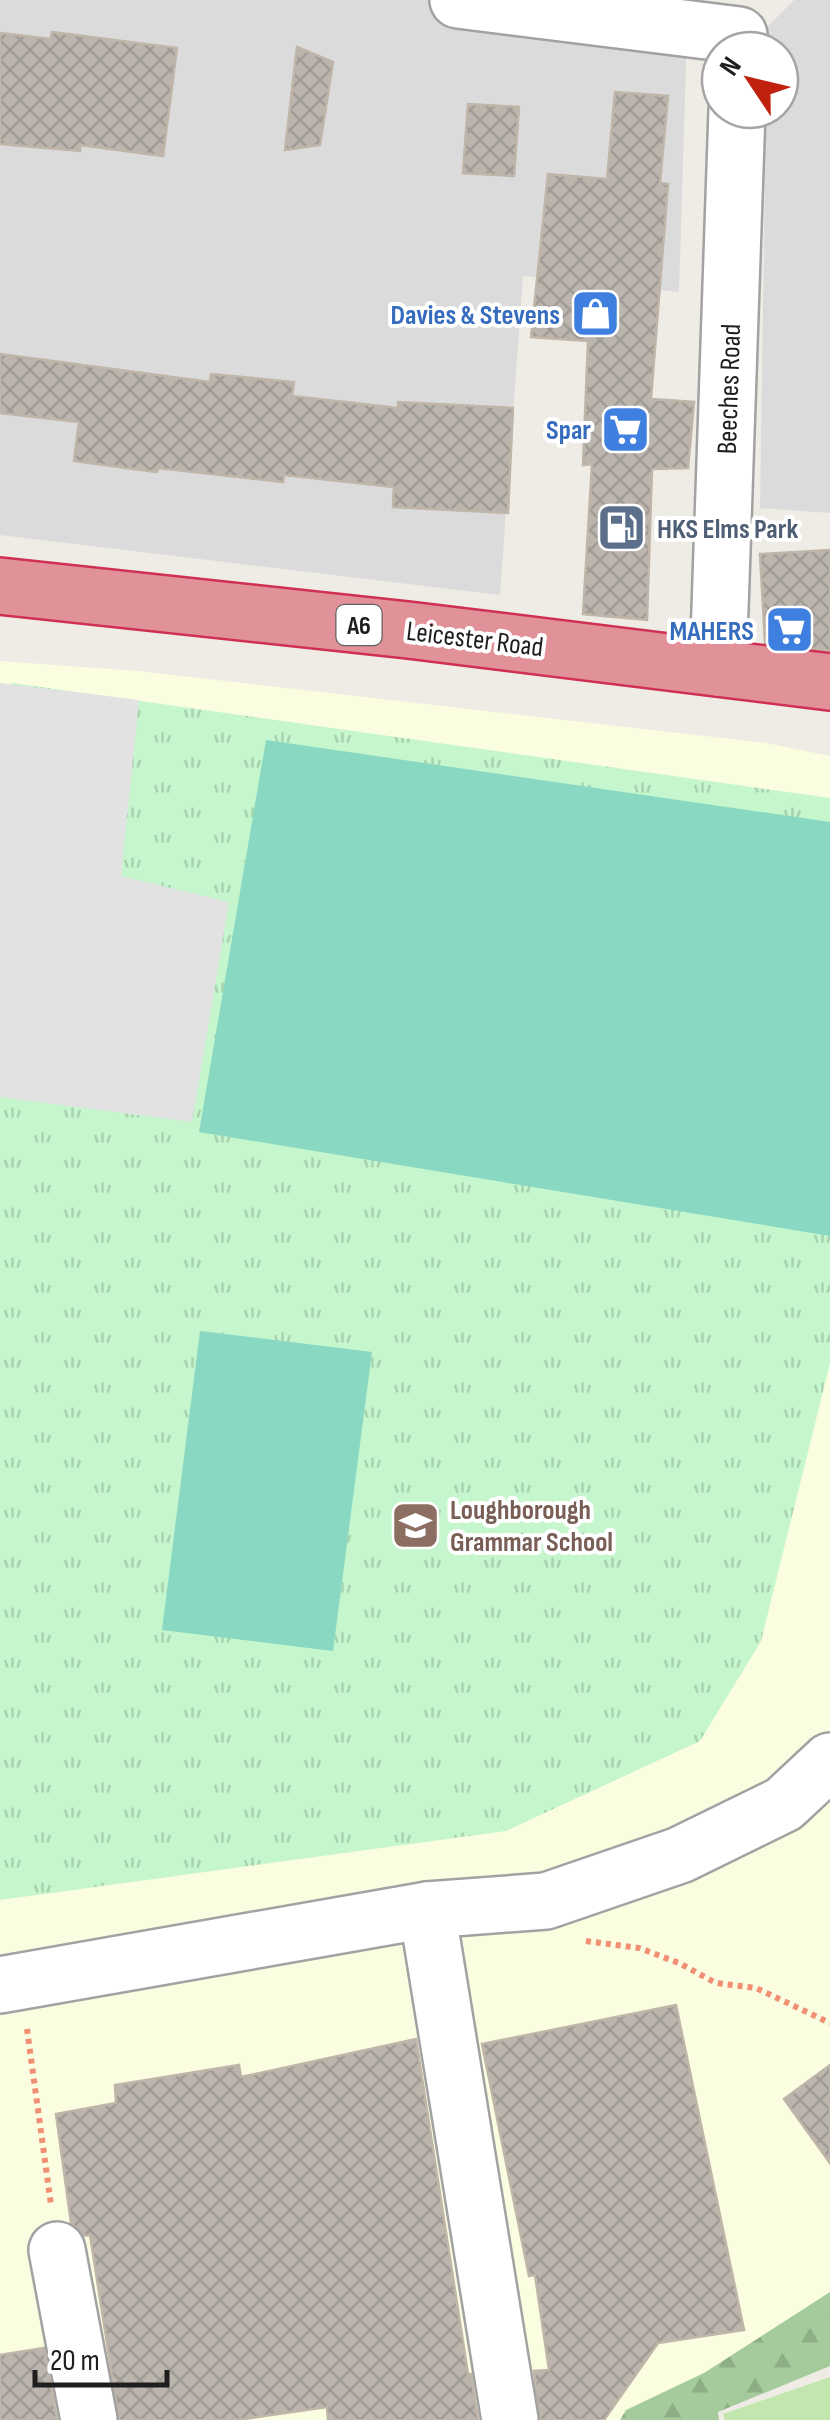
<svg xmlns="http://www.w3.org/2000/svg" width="830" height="2420" viewBox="0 0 830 2420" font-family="'Sofia Sans Condensed',sans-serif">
	<defs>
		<pattern id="forest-firs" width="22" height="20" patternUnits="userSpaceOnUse" patternTransform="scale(2.5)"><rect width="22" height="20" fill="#a5cb9c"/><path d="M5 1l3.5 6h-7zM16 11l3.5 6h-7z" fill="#8eae86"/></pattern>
		<pattern id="park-tufts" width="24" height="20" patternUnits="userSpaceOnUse" patternTransform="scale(2.5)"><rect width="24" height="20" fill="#c5f6ce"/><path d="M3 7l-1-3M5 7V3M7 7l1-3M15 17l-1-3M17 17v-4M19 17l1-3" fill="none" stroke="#a9d2b0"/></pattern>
		<pattern id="building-cross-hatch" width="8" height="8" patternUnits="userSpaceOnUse" patternTransform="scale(2.5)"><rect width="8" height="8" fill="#bbb5ae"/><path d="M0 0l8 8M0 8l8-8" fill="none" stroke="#a09b95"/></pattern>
	</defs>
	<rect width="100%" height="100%" fill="#eeece5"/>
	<g fill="#dcdbdb">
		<polygon points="0,0 688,0 679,292 523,276 500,595 0,535"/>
		<polygon points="794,0 830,0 830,513 760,508 766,110 780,110 780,50 767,50 767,27"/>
	</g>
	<polygon fill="#fafde0" points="0,661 138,671 766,743 830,756 830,2294 643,2420 0,2420"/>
	<polygon fill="#c3e5ae" points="830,2377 830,2420 725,2420 723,2414"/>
	<polygon fill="url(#forest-firs)" points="830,2292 830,2366 718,2412 719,2420 620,2420 626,2410 704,2373"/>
	<polygon fill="url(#park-tufts)" points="12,683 830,798 830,1363 761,1641 700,1741 506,1831 0,1900 0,777"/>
	<g fill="#88d8c2">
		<polygon points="266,740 830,822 830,1236 199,1132"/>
		<polygon points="200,1331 372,1352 333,1651 162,1630"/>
	</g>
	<polygon fill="#e2e2e2" points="0,683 139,700 121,876 229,902 192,1122 0,1097"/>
	<g fill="url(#building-cross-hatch)" stroke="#bfb5a8" stroke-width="2.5">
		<polygon points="52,32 177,48 163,156 80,145 80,151 0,144 0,33 51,39"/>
		<polygon points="297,47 333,62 320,145 285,150"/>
		<polygon points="615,92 668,96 660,183 668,184 651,399 694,402 688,468 652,469 647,620 583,614 592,464 583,465 588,341 531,337 548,174 607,179"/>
		<polygon points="468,104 519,107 514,176 463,173"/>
		<polygon points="0,354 210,382 211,374 294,382 292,396 398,408 398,402 513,408 508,513 393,507 394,487 284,475 283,482 158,468 157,472 74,461 79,422 0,413"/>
		<polygon points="830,550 830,651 765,643 760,554"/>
		<polygon points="676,2005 744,2330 658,2343 604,2420 540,2420 534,2371 549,2370 535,2275 529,2276 482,2044"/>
		<polygon points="416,2039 468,2374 471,2374 478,2420 328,2420 327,2407 237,2420 119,2420 90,2235 84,2236 71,2223 56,2114 116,2103 115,2085 239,2065 241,2077"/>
		<polygon points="830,2065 830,2163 784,2099"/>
		<polygon points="44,2348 57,2420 0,2420 0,2355"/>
	</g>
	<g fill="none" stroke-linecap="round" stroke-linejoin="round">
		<defs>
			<g id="minor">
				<polyline points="458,0 739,35"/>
				<polyline points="718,668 737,110"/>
				<polyline points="427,1910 510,2420"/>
				<polyline points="0,1985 427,1910 546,1901 680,1855 784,1804 830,1761"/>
				<polyline points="57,2250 89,2420"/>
			</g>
			<polyline id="highway" points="0,586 408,630 830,682"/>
		</defs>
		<use href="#minor" stroke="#a2a2a2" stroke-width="60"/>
		<use href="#highway" stroke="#cf3054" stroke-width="60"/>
		<g stroke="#f18f74" stroke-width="6" stroke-dasharray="5 5" stroke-linecap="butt">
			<polyline points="586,1941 639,1948 679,1963 716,1983 756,1988 830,2023"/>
			<polyline points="27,2029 51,2205"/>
		</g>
		<use href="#minor" stroke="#fff" stroke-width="55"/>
		<use href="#highway" stroke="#e19298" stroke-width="55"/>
	</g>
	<defs>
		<symbol id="shop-square" viewBox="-11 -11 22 22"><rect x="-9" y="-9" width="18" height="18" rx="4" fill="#3f7fe0" stroke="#fff"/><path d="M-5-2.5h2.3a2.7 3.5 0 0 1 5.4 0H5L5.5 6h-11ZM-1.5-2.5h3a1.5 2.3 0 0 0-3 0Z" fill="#fff"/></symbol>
		<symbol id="supermarket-square" viewBox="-11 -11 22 22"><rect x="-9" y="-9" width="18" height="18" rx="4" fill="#3f7fe0" stroke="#fff"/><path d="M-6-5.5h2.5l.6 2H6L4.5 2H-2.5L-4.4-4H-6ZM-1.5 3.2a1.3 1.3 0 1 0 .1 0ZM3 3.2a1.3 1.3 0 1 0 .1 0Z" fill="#fff"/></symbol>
		<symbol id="fuel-square" viewBox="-11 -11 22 22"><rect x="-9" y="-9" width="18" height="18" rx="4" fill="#5c6f8a" stroke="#fff"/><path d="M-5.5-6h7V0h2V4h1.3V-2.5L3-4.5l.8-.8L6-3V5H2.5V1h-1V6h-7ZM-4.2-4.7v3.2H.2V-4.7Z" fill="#fff"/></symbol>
		<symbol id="school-square" viewBox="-11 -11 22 22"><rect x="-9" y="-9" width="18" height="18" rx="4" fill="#8d6e63" stroke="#fff"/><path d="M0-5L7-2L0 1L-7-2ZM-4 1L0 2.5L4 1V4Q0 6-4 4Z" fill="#fff"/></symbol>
	</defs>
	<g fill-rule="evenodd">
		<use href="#shop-square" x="568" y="286" width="55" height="55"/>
		<use href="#supermarket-square" x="598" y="402" width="55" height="55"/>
		<use href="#fuel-square" x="594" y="500" width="55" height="55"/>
		<use href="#supermarket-square" x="762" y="602" width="55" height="55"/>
		<use href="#school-square" x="388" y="1498" width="55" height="55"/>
	</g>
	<g text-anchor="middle" stroke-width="8" stroke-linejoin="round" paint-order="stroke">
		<rect fill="#fff" stroke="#626262" stroke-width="2.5" x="336.5" y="605" width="45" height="40" rx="8"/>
		<g font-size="25" font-weight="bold" fill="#1e1e1e">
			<text x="359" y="634">A6</text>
		</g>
		<g font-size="28" font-weight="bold" fill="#366cbe" stroke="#fff" text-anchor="end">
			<text x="560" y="324">Davies &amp; Stevens</text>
			<text x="591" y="439">Spar</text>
			<text x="754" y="640">MAHERS</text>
		</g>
		<g font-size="28" fill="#1e1e1e" stroke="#fff">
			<text transform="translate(728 389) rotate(-88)" y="10">Beeches Road</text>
			<text transform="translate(475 638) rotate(7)" y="10">Leicester Road</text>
		</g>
		<g font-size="28" font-weight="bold" fill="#4e5e75" stroke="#fff" text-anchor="start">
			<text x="657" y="538">HKS Elms Park</text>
		</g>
		<g font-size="28" font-weight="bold" fill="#785e54" stroke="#fff" text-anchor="start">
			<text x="450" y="1519">Loughborough<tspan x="450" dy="32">Grammar School</tspan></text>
		</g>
	</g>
	<g transform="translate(750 80) rotate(305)"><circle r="48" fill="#ffffff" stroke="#a5a5a5" stroke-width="2.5"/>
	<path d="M0-8L18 38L0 25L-18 38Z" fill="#bf210d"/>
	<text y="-15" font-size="28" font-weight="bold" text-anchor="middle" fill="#1e1e1e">N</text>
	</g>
	<path d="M35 2370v15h132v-15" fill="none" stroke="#1e1e1e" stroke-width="5"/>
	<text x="50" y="2370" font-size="30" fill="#1e1e1e" stroke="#ffffff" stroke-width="8" paint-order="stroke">20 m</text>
</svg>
